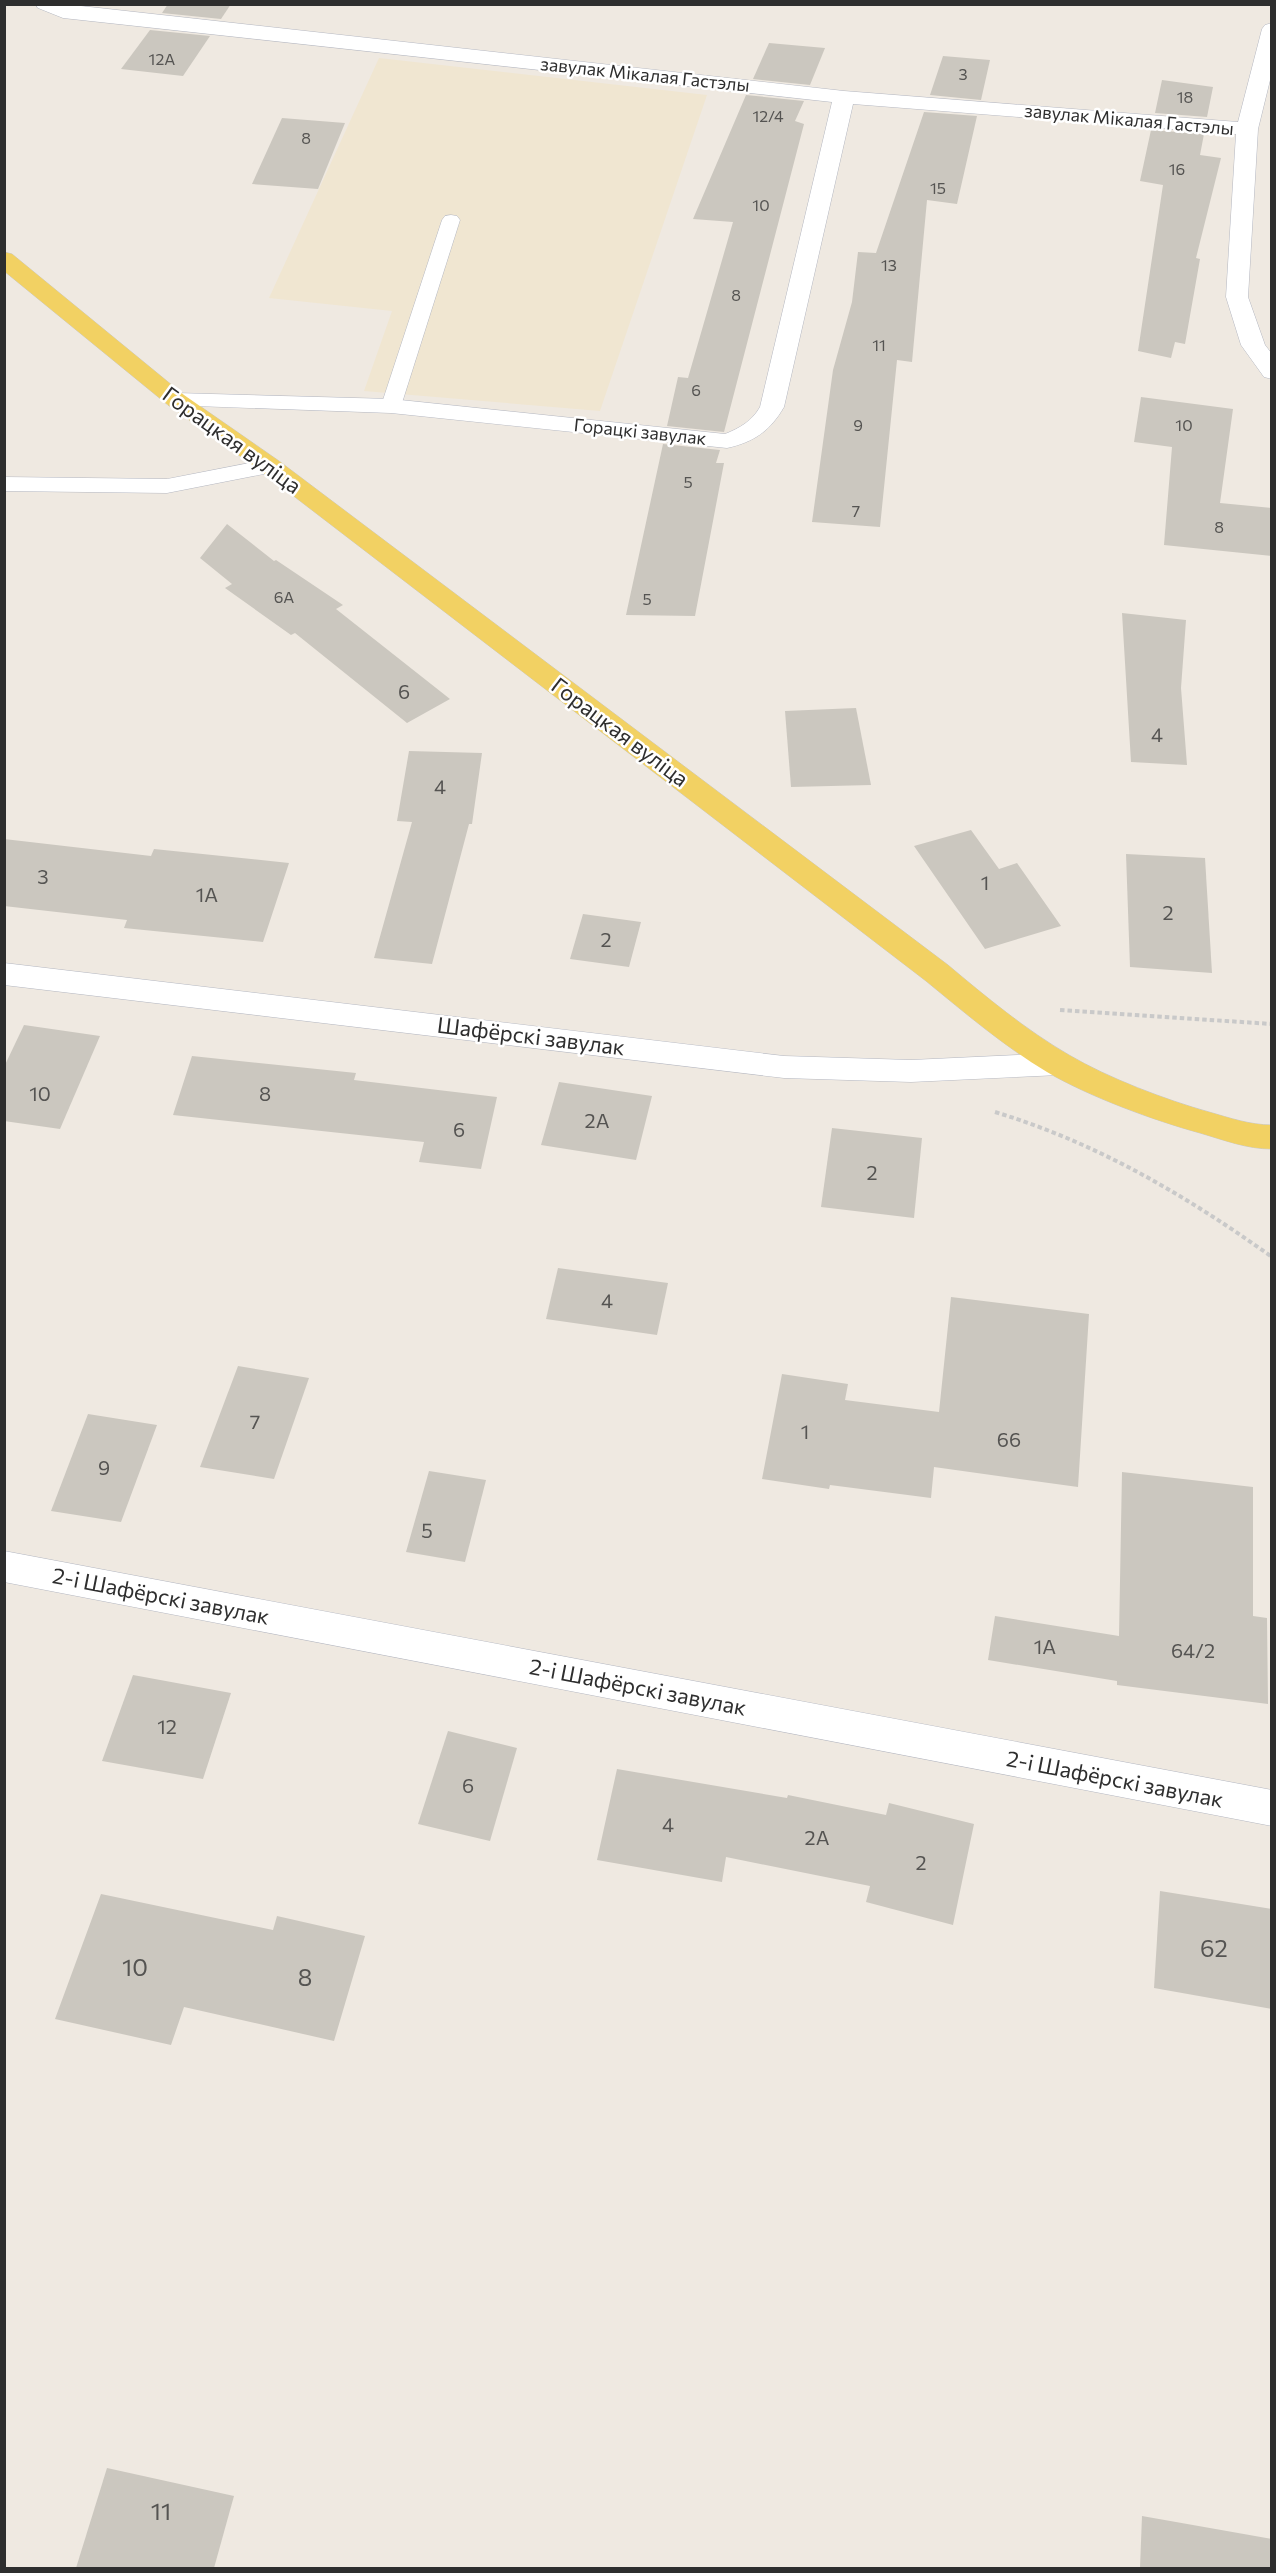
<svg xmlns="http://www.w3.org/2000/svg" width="1276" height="2573" viewBox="0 0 1276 2573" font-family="Commissioner,sans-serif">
	<rect width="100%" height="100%" fill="#efe9e1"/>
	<polygon fill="#f0e6d1" points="379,58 707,95 600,411 364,391 392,311 269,298"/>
	<g fill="#cbc7bf">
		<polygon points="168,4 231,4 221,19 162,13"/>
		<polygon points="150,30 210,36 183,76 121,69"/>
		<polygon points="769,43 825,48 810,85 753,79"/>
		<polygon points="943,56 990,60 981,100 930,95"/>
		<polygon points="1162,80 1213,87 1207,117 1155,113"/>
		<polygon points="746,95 804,101 795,121 804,124 724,432 667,426 678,377 688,378 733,222 693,219"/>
		<polygon points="924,112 977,116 957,204 927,200 912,362 897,360 880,527 812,522 833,370 852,302 858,252 876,253"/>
		<polygon points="282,118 345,123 318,189 252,184"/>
		<polygon points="1151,130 1204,134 1200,155 1221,158 1196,258 1200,259 1185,344 1175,342 1171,358 1138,351 1163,185 1140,181"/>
		<polygon points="1141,397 1233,409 1220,503 1272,508 1272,556 1164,545 1172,447 1134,442"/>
		<polygon points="663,444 720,450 716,463 724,463 695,616 626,615"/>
		<polygon points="227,524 274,561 276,560 343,605 336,609 450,699 407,723 295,633 291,635 225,588 232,584 200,558"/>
		<polygon points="1122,613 1186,620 1181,688 1187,765 1131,762"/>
		<polygon points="856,708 871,785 791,787 785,711"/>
		<polygon points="409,751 482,753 472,824 469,824 432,964 374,958 412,822 397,821"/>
		<polygon points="971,830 999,869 1017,863 1061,926 985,949 914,846"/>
		<polygon points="4,839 151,856 154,849 289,863 263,942 124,928 127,920 4,906"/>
		<polygon points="1126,854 1205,858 1212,973 1130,967"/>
		<polygon points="583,914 641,922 629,967 570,959"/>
		<polygon points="24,1025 100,1036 60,1129 4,1121 4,1067"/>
		<polygon points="192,1056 356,1073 354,1080 497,1097 481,1169 419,1162 424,1142 173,1115"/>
		<polygon points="559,1082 652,1096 636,1160 541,1145"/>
		<polygon points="832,1128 922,1138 914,1218 821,1207"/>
		<polygon points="558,1268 668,1283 657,1335 546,1319"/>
		<polygon points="951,1297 1089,1314 1078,1487 934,1467 931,1498 830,1485 829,1489 762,1479 782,1374 848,1384 845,1400 939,1412"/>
		<polygon points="238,1366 309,1378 274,1479 200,1467"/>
		<polygon points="88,1414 157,1425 121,1522 51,1511"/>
		<polygon points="429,1471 486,1480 465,1562 406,1552"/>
		<polygon points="1122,1472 1253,1487 1253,1616 1267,1618 1268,1704 1117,1685 1117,1681 988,1660 995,1616 1119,1636"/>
		<polygon points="133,1675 231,1693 203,1779 102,1761"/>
		<polygon points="448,1731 517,1748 490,1841 418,1824"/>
		<polygon points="617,1769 787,1798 788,1795 886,1815 889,1803 974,1824 953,1925 866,1902 870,1886 726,1857 722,1882 597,1860"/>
		<polygon points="1160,1891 1272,1909 1272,2009 1154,1988"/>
		<polygon points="101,1894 273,1930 277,1916 365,1936 334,2041 184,2007 171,2045 55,2019"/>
		<polygon points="107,2468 234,2496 214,2568 76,2568"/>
		<polygon points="1142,2516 1272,2539 1272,2568 1140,2568"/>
	</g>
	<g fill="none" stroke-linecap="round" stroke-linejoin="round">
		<defs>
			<polygon id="lane" points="451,215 457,216 460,220 401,406 398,410 384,410 381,406 442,220 445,216"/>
			<g id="street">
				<path d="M35,4H63L844,91L1238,122L1262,29L1265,25L1272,23V72L1258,129L1248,297L1265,345L1272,354V379L1264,377L1241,345L1226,297L1236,134L853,104L784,407C770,431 754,442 727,448L391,413L168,405L164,400L168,395L176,393L391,399L725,434C740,428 752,421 760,407L832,102L63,18L38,8Z"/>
				<polygon points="270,459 279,461 282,466 279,471 167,493 4,491 4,477 167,479"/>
				<polygon points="4,963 784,1056 911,1060 1059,1053 1070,1056 1074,1064 1070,1072 1059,1075 911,1082 784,1078 4,985"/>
				<polygon points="4,1551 1272,1790 1272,1826 4,1582"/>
			</g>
			<path id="primary" d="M4,252L12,254L184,395L279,461L948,965C986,997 1026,1030 1069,1055C1108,1078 1166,1100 1209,1112C1230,1118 1250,1125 1272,1125V1149C1247,1149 1224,1140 1200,1133C1153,1120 1090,1097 1047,1072C1004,1046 965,1013 926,981L261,471L168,405L4,271Z"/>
		</defs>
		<use href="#lane" stroke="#b4b7c1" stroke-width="1"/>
		<use href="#street" stroke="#b4b7c1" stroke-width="1"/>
		<use href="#primary" stroke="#c9c9c9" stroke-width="1"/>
		<g stroke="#c9c9c9" stroke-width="4" stroke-dasharray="4.5 3" stroke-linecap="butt">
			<polyline points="1060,1010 1272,1024"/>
			<path d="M995,1112C1097,1143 1185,1195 1272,1257"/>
		</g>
		<use href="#lane" fill="#fff" fill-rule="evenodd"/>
		<use href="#street" fill="#fff" fill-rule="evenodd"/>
		<use href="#primary" fill="#f2d163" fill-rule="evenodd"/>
	</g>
	<g text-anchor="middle" stroke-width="5" stroke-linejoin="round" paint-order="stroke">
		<g font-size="16" fill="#555452">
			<text x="162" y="65">12А</text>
			<text x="963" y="80">3</text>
			<text x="1185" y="103">18</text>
			<text x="768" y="122">12/4</text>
			<text x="306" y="144">8</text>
			<text x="1177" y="175">16</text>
			<text x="938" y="194">15</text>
			<text x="761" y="211">10</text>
			<text x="889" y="271">13</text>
			<text x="736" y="301">8</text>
			<text x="879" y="351">11</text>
			<text x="696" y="396">6</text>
			<text x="858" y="431">9</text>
			<text x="1184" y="431">10</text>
			<text x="688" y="488">5</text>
			<text x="856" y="517">7</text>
			<text x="1219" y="533">8</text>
			<text x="284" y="603">6А</text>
			<text x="647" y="605">5</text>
		</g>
		<g font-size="18" fill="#2e2e2e" stroke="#fff">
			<text transform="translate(645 75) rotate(6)" y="6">завулак Мікалая Гастэлы</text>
			<text transform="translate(1129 120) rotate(5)" y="6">завулак Мікалая Гастэлы</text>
			<text transform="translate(640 432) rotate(6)" y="6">Горацкі завулак</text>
		</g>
		<g font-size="20" fill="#555452">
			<text x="404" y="699">6</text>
			<text x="1157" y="742">4</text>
			<text x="440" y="794">4</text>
			<text x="43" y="884">3</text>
			<text x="985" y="890">1</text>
			<text x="207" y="902">1А</text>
			<text x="1168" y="920">2</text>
			<text x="606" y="947">2</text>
			<text x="40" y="1101">10</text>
			<text x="265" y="1101">8</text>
			<text x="597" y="1128">2А</text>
			<text x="459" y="1137">6</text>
			<text x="872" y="1180">2</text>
			<text x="607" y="1308">4</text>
			<text x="255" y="1429">7</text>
			<text x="805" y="1439">1</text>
			<text x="1009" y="1447">66</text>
			<text x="104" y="1475">9</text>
			<text x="427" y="1538">5</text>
			<text x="1045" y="1654">1А</text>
			<text x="1193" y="1658">64/2</text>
			<text x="167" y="1734">12</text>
			<text x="468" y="1793">6</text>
			<text x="668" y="1832">4</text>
			<text x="817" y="1845">2А</text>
			<text x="921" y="1870">2</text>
		</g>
		<g font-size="22" fill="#2e2e2e" stroke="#fff">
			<text transform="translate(232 440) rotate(36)" y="8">Горацкая вуліца</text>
			<text transform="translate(620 732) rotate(37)" y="8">Горацкая вуліца</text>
			<text transform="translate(531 1036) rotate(7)" y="8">Шафёрскі завулак</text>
			<text transform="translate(161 1596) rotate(11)" y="8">2-і Шафёрскі завулак</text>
			<text transform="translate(638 1687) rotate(11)" y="8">2-і Шафёрскі завулак</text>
			<text transform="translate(1115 1779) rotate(11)" y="8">2-і Шафёрскі завулак</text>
		</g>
		<g font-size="24" fill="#555452">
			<text x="1214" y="1957">62</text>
			<text x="135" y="1976">10</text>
			<text x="305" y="1986">8</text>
			<text x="161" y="2520">11</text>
		</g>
	</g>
	<rect width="1276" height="2573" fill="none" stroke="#2e2e2e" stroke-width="12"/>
</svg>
